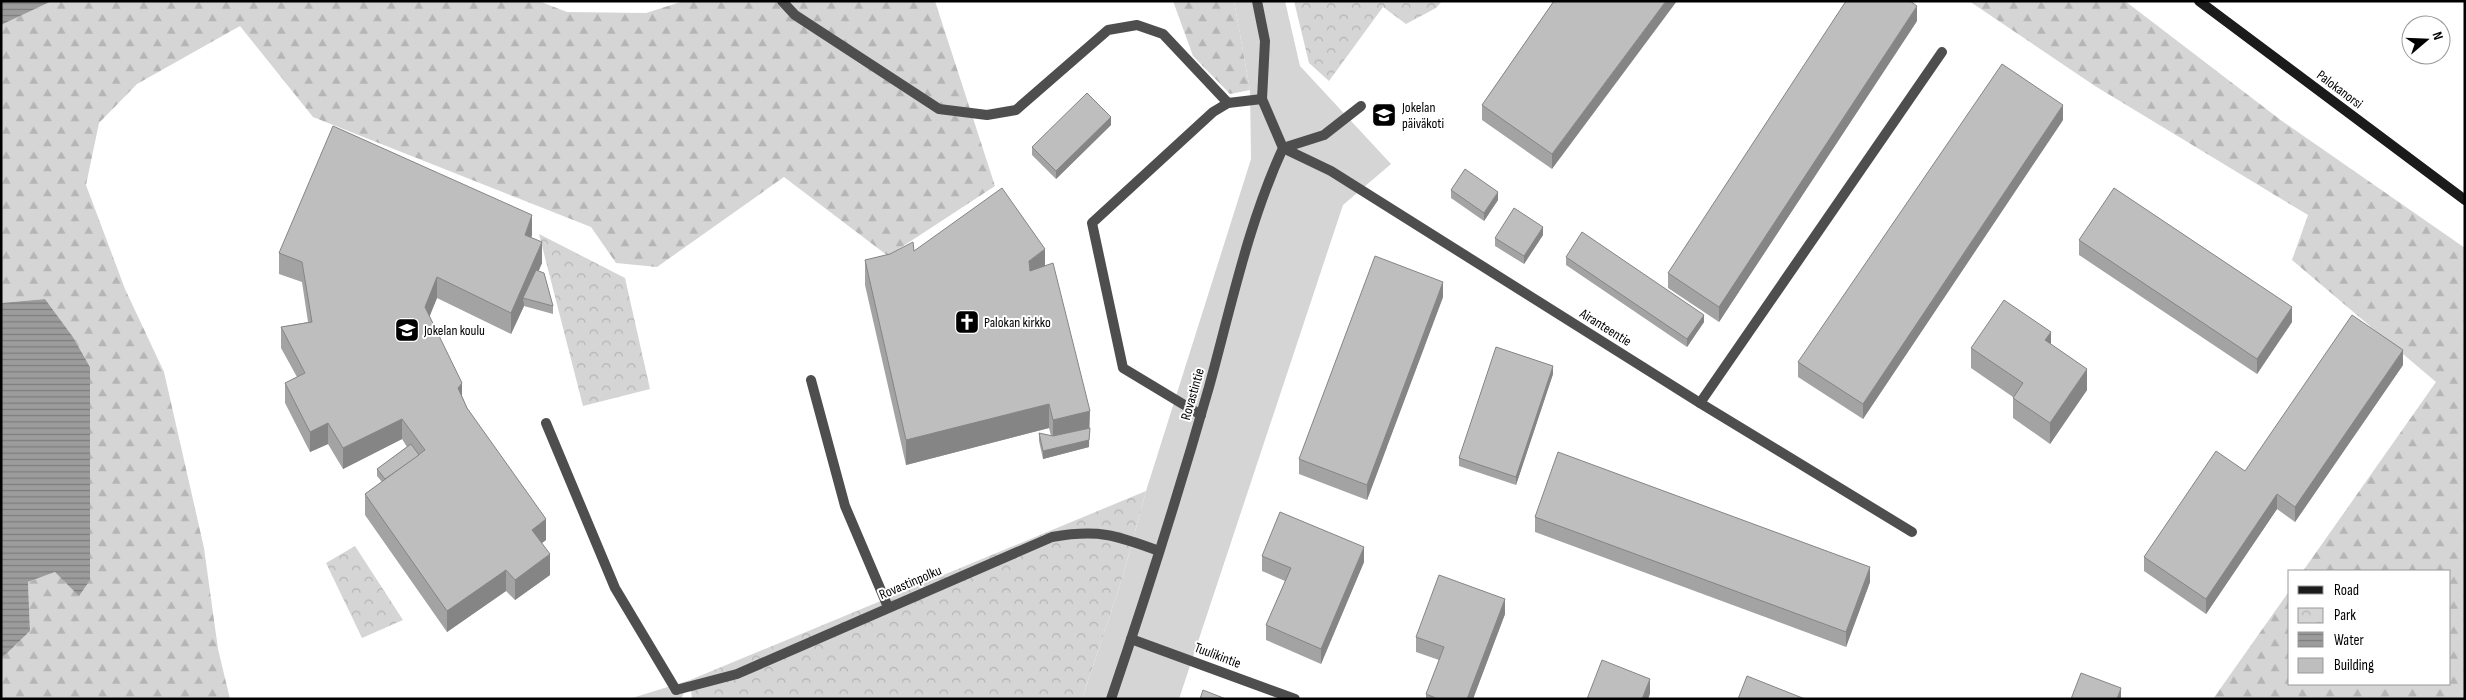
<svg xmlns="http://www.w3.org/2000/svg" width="2466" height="700" viewBox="0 0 2466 700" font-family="'Sofia Sans Condensed',sans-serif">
	<defs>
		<pattern id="forest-firs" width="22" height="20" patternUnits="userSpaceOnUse" patternTransform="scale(1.25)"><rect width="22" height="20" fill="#d5d5d5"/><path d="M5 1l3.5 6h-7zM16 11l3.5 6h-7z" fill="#b5b5b5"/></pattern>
		<pattern id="park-crowns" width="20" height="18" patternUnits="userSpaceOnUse" patternTransform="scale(1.25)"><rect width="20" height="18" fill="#d5d5d5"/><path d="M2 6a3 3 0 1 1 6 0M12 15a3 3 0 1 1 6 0" fill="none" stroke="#b5b5b5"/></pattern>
		<pattern id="water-rules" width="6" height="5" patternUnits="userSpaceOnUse" patternTransform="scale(1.25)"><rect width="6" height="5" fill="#9c9c9c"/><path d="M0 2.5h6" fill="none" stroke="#7d7d7d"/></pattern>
	</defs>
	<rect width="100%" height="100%" fill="#fff"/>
	<g fill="#d5d5d5">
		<polygon points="1234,1 1285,1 1300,66 1391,164 1343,205 1179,699 1082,699 1123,576 1146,491 1251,159 1250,90"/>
		<polygon points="690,680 681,699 629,699"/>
	</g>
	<g fill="url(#forest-firs)">
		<polygon points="52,1 539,1 567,12 646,13 684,1 935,1 995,186 888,256 784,177 657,267 616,263 591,227 313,117 240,26 137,84 99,123 86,185 125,289 164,372 204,548 218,649 230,699 1,699 1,659 30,631 28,582 55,572 90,580 90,367 73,337 45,299 1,303 1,25"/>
		<polygon points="1173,1 1234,1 1250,90 1230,94 1193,56"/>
		<polygon points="1969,1 2125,1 2282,121 2465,248 2465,699 2213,699 2290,590 2290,684 2450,684 2450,571 2303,571 2436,382 2292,260 2308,215 2095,86"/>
	</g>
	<g fill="url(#park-crowns)">
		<polygon points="1294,1 1442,1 1436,8 1406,24 1383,7 1329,81 1309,63"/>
		<polygon points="539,234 625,278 650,389 583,406"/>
		<polygon points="1146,491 1123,576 1082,699 692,699 690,680"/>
		<polygon points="355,546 403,620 362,638 326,563"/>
	</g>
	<g fill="url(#water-rules)">
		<polygon points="1,1 52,1 1,25"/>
		<polygon points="45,299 73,337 90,367 90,580 79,596 55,572 28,582 30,631 1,659 1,303"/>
	</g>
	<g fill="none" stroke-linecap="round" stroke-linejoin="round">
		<g stroke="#4e4e4e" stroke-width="10">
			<polyline points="782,1 795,15 939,109 987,115 1016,110 1108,30 1137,25 1163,34 1228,103"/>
			<polyline points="1283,148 1324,135 1361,106"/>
			<polyline points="811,380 845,506 888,607"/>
			<polyline points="1700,403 1942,52"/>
			<polyline points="1201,415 1123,368 1092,223 1213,112 1228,103 1262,99 1265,41 1257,1"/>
			<polyline points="546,423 615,588 676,690"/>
		</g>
		<g stroke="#4e4e4e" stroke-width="10">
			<polyline points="1283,148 1331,171 1700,403 1912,532"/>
			<polyline points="1131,639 1295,699"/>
			<path d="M676,690L737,674L1052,537C1098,529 1116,535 1159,551"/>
			<path d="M1111,699C1146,596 1179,492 1209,387C1231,307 1248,224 1283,148L1262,99"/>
		</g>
		<polyline stroke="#1b1b1b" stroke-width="10" points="2199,1 2465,200"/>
	</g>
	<g fill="#a3a3a3">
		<polygon points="1554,1 1552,169 1482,120 1482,105"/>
		<polygon points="1917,21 1719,322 1668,288 1668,273"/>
		<polygon points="2063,120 1863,419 1798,377 1798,362"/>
		<polygon points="1111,125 1056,179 1032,155 1032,147"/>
		<polygon points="1451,190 1498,200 1484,221 1451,198"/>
		<polygon points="532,235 531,238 542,263 538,271 553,306 553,314 524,306 511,334 437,298 429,316 467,408 546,540 542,543 550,575 515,600 506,591 447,632 365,515 365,494 382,482 377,476 377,469 407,447 402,439 343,469 328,444 310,452 285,403 285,383 297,377 281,348 281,327 308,322 302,282 279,274 279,253"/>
		<polygon points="1543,235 1524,264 1495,246 1495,238"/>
		<polygon points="2079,240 2292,322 2257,374 2079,255"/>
		<polygon points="914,251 1045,266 1089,447 1043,459 1039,441 1039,433 1051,436 1049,428 906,465 865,285 865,260 890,254"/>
		<polygon points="1566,257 1704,322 1687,347 1566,265"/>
		<polygon points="1443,297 1367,500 1299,474 1299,459"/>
		<polygon points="2051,344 2087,390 2050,444 2013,418 2013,397 1971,368 1971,348"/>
		<polygon points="2403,365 2295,522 2277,509 2206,614 2144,571 2144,557 2245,471"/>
		<polygon points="1553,374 1516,485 1459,466 1459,458"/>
		<polygon points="1535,517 1870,582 1846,647 1535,532"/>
		<polygon points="1262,556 1364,562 1321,664 1266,640 1266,625 1285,581 1262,571"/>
		<polygon points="1505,614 1473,699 1426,699 1426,694 1439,660 1416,652 1416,637"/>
	</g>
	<g fill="#858585">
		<polygon points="1666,1 1677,1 1552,169 1552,154"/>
		<polygon points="1917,6 1917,21 1719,322 1719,307"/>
		<polygon points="2063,105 2063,120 1863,419 1863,404"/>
		<polygon points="1111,117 1111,125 1056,179 1056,171"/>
		<polygon points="1498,192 1498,200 1484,221 1484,213"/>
		<polygon points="532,215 532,235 525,256 525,235"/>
		<polygon points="1543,227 1543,235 1524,264 1524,256"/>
		<polygon points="542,242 542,263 527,299 523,298 524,306 511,334 511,313"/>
		<polygon points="1045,249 1045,274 1029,286 1029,261"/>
		<polygon points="437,277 437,298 425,328 425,307"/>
		<polygon points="1443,282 1443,297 1367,500 1367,485"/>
		<polygon points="2292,307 2292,322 2257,374 2257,359"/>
		<polygon points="1704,315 1704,322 1687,347 1687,339"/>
		<polygon points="2051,332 2051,353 2045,340"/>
		<polygon points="2403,350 2403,365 2295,522 2295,507"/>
		<polygon points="1553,366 1553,374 1516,485 1516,477"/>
		<polygon points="2087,369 2087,390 2050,444 2050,423"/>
		<polygon points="462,383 462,404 458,388"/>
		<polygon points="1049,404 1049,428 906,465 906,440"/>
		<polygon points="1090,411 1089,447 1043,459 1043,451 1053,444 1053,420"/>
		<polygon points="402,419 402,439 343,469 343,448"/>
		<polygon points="328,423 328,444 310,452 310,432"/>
		<polygon points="2277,494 2277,509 2206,614 2206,599"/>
		<polygon points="546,519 546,540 532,550 532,530"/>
		<polygon points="1364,547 1364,562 1321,664 1321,649"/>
		<polygon points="550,554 550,575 515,600 515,580"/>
		<polygon points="1870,567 1870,582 1846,647 1846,632"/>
		<polygon points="506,570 506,591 447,632 447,611"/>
		<polygon points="1505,599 1505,614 1473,699 1467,699"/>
		<polygon points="1650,679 1650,694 1648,699 1642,699"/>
		<polygon points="2121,688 2121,699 2117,699"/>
	</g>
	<g fill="#bebebe" stroke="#858585">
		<polygon points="1554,1 1666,1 1552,154 1482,105"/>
		<polygon points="1846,1 1910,1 1917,6 1719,307 1668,273"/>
		<polygon points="2002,64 2063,105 1863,404 1798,362"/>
		<polygon points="1087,93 1111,117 1056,171 1032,147"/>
		<polygon points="333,126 532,215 525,235 542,242 511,313 437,277 425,307 462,383 458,388 467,408 546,519 532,530 550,554 515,580 506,570 447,611 365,494 425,450 402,419 343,448 328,423 310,432 285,383 305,373 281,327 312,322 302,262 279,253"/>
		<polygon points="1465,169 1498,192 1484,213 1451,190"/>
		<polygon points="1002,188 1045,249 1029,261 1030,271 1053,263 1090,411 1053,420 1049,404 906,440 865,260 890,254 913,242 914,251"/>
		<polygon points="2114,188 2292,307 2257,359 2079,240"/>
		<polygon points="1514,208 1543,227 1524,256 1495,238"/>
		<polygon points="1582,232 1704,315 1687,339 1566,257"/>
		<polygon points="1375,256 1443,282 1367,485 1299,459"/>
		<polygon points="536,270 544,273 553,306 523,298"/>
		<polygon points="2004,300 2051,332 2045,340 2087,369 2050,423 2013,398 2023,383 1971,348"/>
		<polygon points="2352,315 2403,350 2295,507 2277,494 2206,599 2144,557 2216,451 2245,471"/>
		<polygon points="1496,347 1553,366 1516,477 1459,458"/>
		<polygon points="1090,428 1089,440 1043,451 1039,433 1053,436"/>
		<polygon points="411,444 419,455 385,479 377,469"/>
		<polygon points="1558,452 1870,567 1846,632 1535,517"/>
		<polygon points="1280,512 1364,547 1321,649 1266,625 1291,568 1262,556"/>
		<polygon points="1439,575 1505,599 1467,699 1438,699 1426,694 1444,647 1416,637"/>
		<polygon points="1602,660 1650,679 1642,699 1587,699"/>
		<polygon points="2081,673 2121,688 2117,699 2071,699"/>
		<polygon points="1747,676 1805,699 1738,699"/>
		<polygon points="1203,690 1226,699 1200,699"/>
	</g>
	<defs>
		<symbol id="school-square" viewBox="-11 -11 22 22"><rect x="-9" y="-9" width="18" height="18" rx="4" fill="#000" stroke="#fff"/><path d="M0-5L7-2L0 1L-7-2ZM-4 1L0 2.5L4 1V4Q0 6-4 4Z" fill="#fff"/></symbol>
		<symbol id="church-square" viewBox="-11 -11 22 22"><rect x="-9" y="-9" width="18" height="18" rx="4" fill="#000" stroke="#fff"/><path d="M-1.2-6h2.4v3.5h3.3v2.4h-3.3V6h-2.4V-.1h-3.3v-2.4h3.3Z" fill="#fff"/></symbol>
	</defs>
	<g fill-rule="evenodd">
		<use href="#school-square" x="1370" y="101" width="28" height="28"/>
		<use href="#church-square" x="953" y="308" width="28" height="28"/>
		<use href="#school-square" x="393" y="316" width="28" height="28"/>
	</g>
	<g text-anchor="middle" stroke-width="4" stroke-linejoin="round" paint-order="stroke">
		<g font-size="14" fill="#000" stroke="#fff">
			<text transform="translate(2340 89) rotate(37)" y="5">Palokanorsi</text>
			<text transform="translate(1606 327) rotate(32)" y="5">Airanteentie</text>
			<text transform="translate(1192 394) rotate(-74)" y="5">Rovastintie</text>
			<text transform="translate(910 582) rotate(-23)" y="5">Rovastinpolku</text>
			<text transform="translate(1218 655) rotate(21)" y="5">Tuulikintie</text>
		</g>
		<g font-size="14" fill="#000" stroke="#fff" text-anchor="start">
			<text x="1402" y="112">Jokelan<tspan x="1402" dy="16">päiväkoti</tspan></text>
			<text x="984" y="327">Palokan kirkko</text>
			<text x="424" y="335">Jokelan koulu</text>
		</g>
	</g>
	<rect width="2466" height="700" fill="none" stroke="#000000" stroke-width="5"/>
	<rect x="2288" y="570" width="162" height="115" fill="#ffffff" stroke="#999999"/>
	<rect x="2298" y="586" width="25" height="8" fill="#1b1b1b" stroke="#999999"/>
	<text x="2334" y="595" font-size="15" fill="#000000">Road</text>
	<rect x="2298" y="608" width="25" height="15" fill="url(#park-crowns)" stroke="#999999"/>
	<text x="2334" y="620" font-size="15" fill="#000000">Park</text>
	<rect x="2298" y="632" width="25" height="15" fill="url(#water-rules)" stroke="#999999"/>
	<text x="2334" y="645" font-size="15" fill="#000000">Water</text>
	<rect x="2298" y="658" width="25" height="15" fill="#bebebe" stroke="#999999"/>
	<text x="2334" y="670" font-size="15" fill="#000000">Building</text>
	<g transform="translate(2426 40) rotate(71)"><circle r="24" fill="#ffffff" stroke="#999999"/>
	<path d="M0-4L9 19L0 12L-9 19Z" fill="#000000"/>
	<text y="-8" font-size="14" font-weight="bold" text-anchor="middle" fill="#000000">N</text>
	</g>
</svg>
